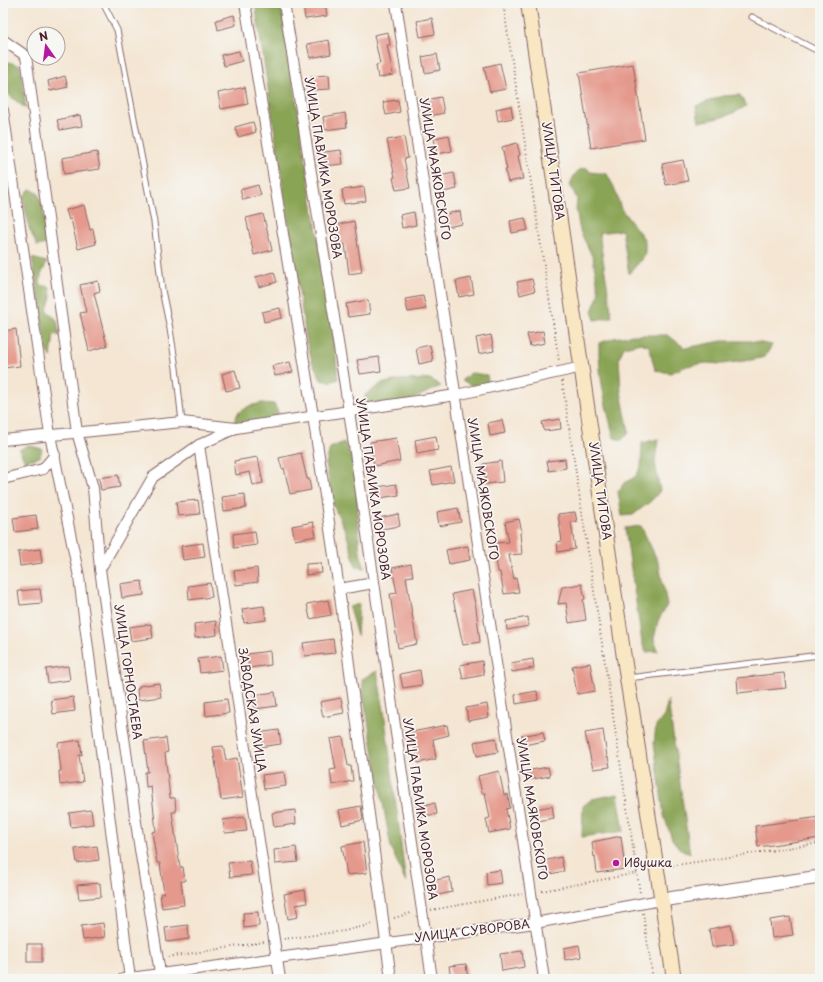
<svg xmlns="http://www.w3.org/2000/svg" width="823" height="982" viewBox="0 0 823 982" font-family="'Playpen Sans',sans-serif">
	<rect width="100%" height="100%" fill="#f6f6f2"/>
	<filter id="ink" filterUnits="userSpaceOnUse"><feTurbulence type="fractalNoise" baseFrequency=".025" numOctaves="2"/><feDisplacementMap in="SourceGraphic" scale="8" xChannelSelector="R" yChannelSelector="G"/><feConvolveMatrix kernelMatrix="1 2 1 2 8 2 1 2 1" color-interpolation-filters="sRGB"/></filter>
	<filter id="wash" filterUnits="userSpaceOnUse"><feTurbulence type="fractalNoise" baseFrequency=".012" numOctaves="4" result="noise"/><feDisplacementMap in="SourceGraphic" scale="16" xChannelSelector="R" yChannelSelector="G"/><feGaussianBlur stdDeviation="0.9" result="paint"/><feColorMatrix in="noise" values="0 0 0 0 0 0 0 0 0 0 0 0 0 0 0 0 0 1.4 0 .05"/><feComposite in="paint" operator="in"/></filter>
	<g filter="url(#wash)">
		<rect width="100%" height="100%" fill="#f4e6d3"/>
		<g fill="#8aa455" stroke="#6a6240">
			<polygon points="255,3 281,3 335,346 338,379 330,382 321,380 312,361 306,338"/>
			<polygon points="4,61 20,65 26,109 9,95"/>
			<path d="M740,95L746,106C731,116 716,119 699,122L696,106L722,96Z"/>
			<path d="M587,168L590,172L607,174L614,187L621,209L645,240V255L629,274L622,230L599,233L612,317L595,320L592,311L599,294L593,258L580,231L576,209L577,199L570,185C574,175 576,169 587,168Z"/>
			<polygon points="30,189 38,193 43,207 46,244 37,246 29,228 23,197"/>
			<polygon points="32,258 47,262 41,275 40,285 50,287 51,297 47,310 57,320 60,336 54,334 51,357 46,350 45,342"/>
			<path d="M633,335H668L685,348L722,341H750L772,345L765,357L751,360L722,364L706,363L687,366L670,373L655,370L649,346L641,343L624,347L619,358L621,392L629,432L622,440L614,438C606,407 598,375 599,343L614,338Z"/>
			<polygon points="471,373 487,375 488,382 472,386 462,380"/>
			<polygon points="430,379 441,386 402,404 376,408 365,403 365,395 381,384 398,380"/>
			<path d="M262,403L274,404L279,414C263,423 252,428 234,422L238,413L249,406Z"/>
			<polygon points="658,439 655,462 660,491 651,501 633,515 622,516 618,492 624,483 635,477 641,467 642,443"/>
			<path d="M344,442C363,472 355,516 360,550C360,556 363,562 365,568L356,567L346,532L333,505L326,464L330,448Z"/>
			<polygon points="28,445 42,449 40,457 25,461 19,450"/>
			<polygon points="641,526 659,564 667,605 658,621 654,639 658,651 646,652 642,643 625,528"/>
			<polygon points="359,604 357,636 349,607"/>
			<polygon points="377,671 384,711 406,883 391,848 364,699 362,679"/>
			<polygon points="668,700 690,854 679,848 672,839 664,816 654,743 656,726 664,716"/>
			<polygon points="618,794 624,831 582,837 583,806 592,799"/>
		</g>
		<g id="blocks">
			<g fill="#e5998c">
				<polygon points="318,3 325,3 327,16 305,19 303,5"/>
				<polygon points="234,15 236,25 218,30 216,20"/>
				<polygon points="432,18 435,34 420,37 417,21"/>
				<polygon points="388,32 390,45 387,45 393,75 378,78 376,65 380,64 374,35"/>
				<polygon points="329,40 331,54 310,58 307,44"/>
				<polygon points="239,51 242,61 224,66 221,55"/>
				<polygon points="437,54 440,70 425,73 422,57"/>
				<polygon points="500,63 506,89 490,92 484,67"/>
				<polygon points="633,64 645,139 591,148 579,73"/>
				<polygon points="329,75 330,89 313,90 312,76"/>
				<polygon points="65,76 68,87 50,91 48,81"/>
				<polygon points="245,87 248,104 221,109 218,93"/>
				<polygon points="441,97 444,113 429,116 426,100"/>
				<polygon points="398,100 400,112 386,115 383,102"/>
				<polygon points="511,106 513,118 498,121 496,109"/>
				<polygon points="345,113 347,127 325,130 323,117"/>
				<polygon points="80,115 82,126 60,130 57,120"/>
				<polygon points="253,122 256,132 238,137 235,127"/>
				<polygon points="449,135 452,151 437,154 434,138"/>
				<polygon points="404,137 408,158 404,159 410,188 396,190 393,178 395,177 387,140"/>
				<polygon points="517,143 520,155 518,156 523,179 508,182 505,170 507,170 502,147"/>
				<polygon points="341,150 343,164 325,166 324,152"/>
				<polygon points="97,152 100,169 64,174 62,158"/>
				<polygon points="683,160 688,181 666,185 662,164"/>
				<polygon points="454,173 457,189 443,192 439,176"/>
				<polygon points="258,185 261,195 243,200 240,190"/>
				<polygon points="364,187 366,201 344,204 342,190"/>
				<polygon points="84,205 90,230 93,229 96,244 78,249 71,219 69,220 66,210"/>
				<polygon points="460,211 462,224 447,227 445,214"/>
				<polygon points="414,212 416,225 402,228 400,215"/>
				<polygon points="263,214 272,250 254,255 246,218"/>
				<polygon points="525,218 528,230 512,233 510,221"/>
				<polygon points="354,221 362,272 349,274 345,244 338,245 335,225"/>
				<polygon points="274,272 277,282 259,287 256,277"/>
				<polygon points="471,278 474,294 459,297 456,281"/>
				<polygon points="532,279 535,291 520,295 517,282"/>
				<polygon points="98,281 100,291 94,293 107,346 89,351 80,313 86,312 80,285"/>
				<polygon points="423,296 426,309 408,312 405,299"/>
				<polygon points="368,300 370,314 348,317 346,304"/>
				<polygon points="280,308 282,318 264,322 262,312"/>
				<polygon points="16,329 20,366 3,368 3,331"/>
				<polygon points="543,331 545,343 530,346 527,334"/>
				<polygon points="491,335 494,351 479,354 476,338"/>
				<polygon points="430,345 433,361 419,364 416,348"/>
				<polygon points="379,357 381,371 360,374 357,360"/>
				<polygon points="290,362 293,372 275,376 272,366"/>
				<polygon points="235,370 240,388 226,391 222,374"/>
				<polygon points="560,419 561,429 544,431 542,422"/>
				<polygon points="502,420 505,433 490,436 488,423"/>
				<polygon points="436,436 438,450 417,454 415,440"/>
				<polygon points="396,438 400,461 374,466 370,442"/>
				<polygon points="301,453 307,479 309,479 311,490 290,494 284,468 282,469 279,458"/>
				<polygon points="258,457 263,483 253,485 250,472 236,475 234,461"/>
				<polygon points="565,459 566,468 549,471 547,461"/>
				<polygon points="501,461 503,482 486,484 483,464"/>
				<polygon points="451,467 454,481 433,485 430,471"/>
				<polygon points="118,475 120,487 101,490 99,478"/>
				<polygon points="396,484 399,495 380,498 378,487"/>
				<polygon points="245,494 246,508 224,511 222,497"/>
				<polygon points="198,500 200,514 178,516 176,502"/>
				<polygon points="458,508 461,522 439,526 437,512"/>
				<polygon points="575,512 577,522 571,522 575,549 558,552 557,542 562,541 558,514"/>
				<polygon points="398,514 400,526 381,529 379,518"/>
				<polygon points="36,515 38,529 15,532 13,518"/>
				<polygon points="519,519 522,532 520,533 522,554 509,555 514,579 516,578 519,592 504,594 500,572 498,572 496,559 497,559 495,543 509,542 505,522"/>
				<polygon points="313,522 316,536 295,540 292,526"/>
				<polygon points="255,531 257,545 234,548 233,534"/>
				<polygon points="203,543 205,557 183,560 181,546"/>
				<polygon points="468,546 470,560 449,564 446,550"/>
				<polygon points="40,549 42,563 20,566 18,552"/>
				<polygon points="321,563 322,573 306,575 306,564"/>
				<polygon points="411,564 413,576 406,577 417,644 398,648 390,594 397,593 392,568"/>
				<polygon points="257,568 258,582 236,585 234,571"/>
				<polygon points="142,581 144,595 122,598 120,584"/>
				<polygon points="210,583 212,597 189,600 188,586"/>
				<polygon points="582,584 585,599 583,600 586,620 569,623 566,603 558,604 562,587"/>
				<polygon points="40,589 42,603 20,605 18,591"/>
				<polygon points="472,590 476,608 480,642 463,645 452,594"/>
				<polygon points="328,600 331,615 310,619 307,604"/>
				<polygon points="264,606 266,620 244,623 242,609"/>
				<polygon points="528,617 529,626 507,630 506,621"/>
				<polygon points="216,621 217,635 195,638 194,624"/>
				<polygon points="151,624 153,638 131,641 129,627"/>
				<polygon points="333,639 335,653 305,656 303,643"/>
				<polygon points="270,651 271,665 249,668 247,654"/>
				<polygon points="221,656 223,670 200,673 198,659"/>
				<polygon points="533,659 534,668 512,672 511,663"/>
				<polygon points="482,661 484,675 463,679 460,665"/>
				<polygon points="590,663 595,691 577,694 572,666"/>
				<polygon points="68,666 70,680 48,683 46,669"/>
				<polygon points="420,670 422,685 403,688 400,674"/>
				<polygon points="784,673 786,688 738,693 737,678"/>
				<polygon points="159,683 161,697 138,700 137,689 139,689 139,686"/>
				<polygon points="537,691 538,700 516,704 515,695"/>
				<polygon points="275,692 277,706 255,709 253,695"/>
				<polygon points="73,697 75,711 53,714 51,700"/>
				<polygon points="341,698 344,713 323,717 320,702"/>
				<polygon points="227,699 229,713 206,716 205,702"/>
				<polygon points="487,704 489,717 468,721 466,708"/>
				<polygon points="447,725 449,735 433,739 436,759 418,763 414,743 409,744 407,733"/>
				<polygon points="279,730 281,744 259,747 257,733"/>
				<polygon points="603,730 607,757 608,757 610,767 593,769 585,733"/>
				<polygon points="543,732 545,741 523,745 521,736"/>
				<polygon points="343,737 348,766 351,766 353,781 332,785 330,770 336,769 330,739"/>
				<polygon points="166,738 168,752 165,753 170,798 175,798 176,812 172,812 180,867 183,867 185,881 181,881 184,905 162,908 160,894 164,893 160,863 157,863 152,832 156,831 151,786 146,787 145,772 148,772 144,741"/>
				<polygon points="496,738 498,752 477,756 474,742"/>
				<polygon points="80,740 82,755 79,755 83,782 60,785 59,771 61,771 58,743"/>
				<polygon points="223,746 226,760 237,758 243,797 221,800 213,747"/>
				<polygon points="548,767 550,776 528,780 526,771"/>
				<polygon points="499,771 504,795 508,794 510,808 506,809 510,829 489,833 486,819 490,818 485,793 482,793 478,776"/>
				<polygon points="284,772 286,786 264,789 262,775"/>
				<polygon points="435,803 437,814 418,817 416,806"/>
				<polygon points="361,806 363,820 342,825 339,810"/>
				<polygon points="552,806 554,818 538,821 536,809"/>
				<polygon points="91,810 93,824 71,827 69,813"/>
				<polygon points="295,810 296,824 274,827 272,813"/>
				<polygon points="245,817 247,831 225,833 223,820"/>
				<polygon points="820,817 820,838 758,847 755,826"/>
				<polygon points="621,836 625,869 597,873 595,856 594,857 592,842"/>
				<polygon points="363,842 367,873 347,875 342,846"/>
				<polygon points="97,846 99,860 77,863 75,849"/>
				<polygon points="296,847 298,862 275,864 274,850"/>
				<polygon points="561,857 564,871 546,875 543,861"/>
				<polygon points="250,861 252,875 230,877 228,863"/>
				<polygon points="500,870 502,883 487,885 486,872"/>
				<polygon points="450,877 452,892 433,896 431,881"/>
				<polygon points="100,883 101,897 79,899 77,885"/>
				<polygon points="305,890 307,903 296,905 298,917 288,919 284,894"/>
				<polygon points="258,912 259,926 244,928 243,913"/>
				<polygon points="790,917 793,935 772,938 770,920"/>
				<polygon points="103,923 105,937 83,940 81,926"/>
				<polygon points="188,925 189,939 167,942 165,928"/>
				<polygon points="731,925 734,944 712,947 709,929"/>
				<rect x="27" y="944" width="15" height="18"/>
				<polygon points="579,945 581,957 565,960 564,948"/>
				<polygon points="522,951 524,967 502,971 500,954"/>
				<polygon points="466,964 468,979 451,979 449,966"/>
			</g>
		</g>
	</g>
	<g filter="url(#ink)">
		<use href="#blocks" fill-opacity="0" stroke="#866566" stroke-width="1"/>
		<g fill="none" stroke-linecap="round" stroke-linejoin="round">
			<defs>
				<g id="service">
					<polyline points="103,3 117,30 154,222 162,290 170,329 176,368 182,422"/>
					<polyline points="752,17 820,52"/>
					<polyline points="628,678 820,655"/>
				</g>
				<g id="minor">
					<polyline points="245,3 313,416 339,589 391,979"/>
					<polyline points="284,3 349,411 432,979"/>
					<polyline points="396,3 544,979"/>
					<polyline points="3,40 26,56 77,432 93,488 100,569"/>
					<polyline points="3,110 50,435 79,577 130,979"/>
					<polyline points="3,440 182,422 236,428 456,395 582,367"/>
					<polyline points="199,445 280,979"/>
					<polyline points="3,479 43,469 55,455"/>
					<polyline points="339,589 374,583"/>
					<polyline points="123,979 535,923 661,900"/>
					<polyline points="161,979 139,843 100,569 153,477 199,445 236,428"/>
				</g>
				<polyline id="tertiary" points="661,900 820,877"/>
				<polyline id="secondary" points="528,3 627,678 674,979"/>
			</defs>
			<use href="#service" stroke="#866566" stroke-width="7"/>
			<use href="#minor" stroke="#866566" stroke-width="12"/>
			<use href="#tertiary" stroke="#866566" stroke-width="15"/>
			<use href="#secondary" stroke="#866566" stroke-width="16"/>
			<g stroke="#866566" stroke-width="2" stroke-dasharray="1 3" stroke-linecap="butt">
				<polyline points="503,3 559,361"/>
				<polyline points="562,381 640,893"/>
				<polyline points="670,867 670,866 820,843"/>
				<polyline points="542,891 637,873"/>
				<polyline points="431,910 522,894"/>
				<polyline points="643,913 653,979"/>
				<polyline points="394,918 411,913"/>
				<polyline points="284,939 344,931 373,924"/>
				<polyline points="168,957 264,942"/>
			</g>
			<use href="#service" stroke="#fff" stroke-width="5"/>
			<use href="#minor" stroke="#fff" stroke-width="10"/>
			<use href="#tertiary" stroke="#fff" stroke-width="13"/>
			<use href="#secondary" stroke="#f9e7c3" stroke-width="14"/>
		</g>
	</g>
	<circle fill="#b5179e" stroke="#f6f6f2" stroke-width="1.5" cx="616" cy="863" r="4"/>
	<g text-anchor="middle" stroke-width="3.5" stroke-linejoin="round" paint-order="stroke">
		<g font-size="12" fill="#4a1f2b" stroke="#f6f6f2">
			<text transform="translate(323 168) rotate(81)" y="4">УЛИЦА ПАВЛИКА МОРОЗОВА</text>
			<text transform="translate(435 169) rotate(81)" y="4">УЛИЦА МАЯКОВСКОГО</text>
			<text transform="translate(553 171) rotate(82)" y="4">УЛИЦА ТИТОВА</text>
			<text transform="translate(373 489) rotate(82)" y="4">УЛИЦА ПАВЛИКА МОРОЗОВА</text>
			<text transform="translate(483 489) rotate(81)" y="4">УЛИЦА МАЯКОВСКОГО</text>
			<text transform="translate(600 491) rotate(82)" y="4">УЛИЦА ТИТОВА</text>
			<text transform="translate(128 672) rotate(82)" y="4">УЛИЦА ГОРНОСТАЕВА</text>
			<text transform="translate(252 710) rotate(81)" y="4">ЗАВОДСКАЯ УЛИЦА</text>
			<text transform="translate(420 809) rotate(82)" y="4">УЛИЦА ПАВЛИКА МОРОЗОВА</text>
			<text transform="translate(532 809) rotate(81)" y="4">УЛИЦА МАЯКОВСКОГО</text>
			<text transform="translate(472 931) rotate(-7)" y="4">УЛИЦА СУВОРОВА</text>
		</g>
		<g font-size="12" fill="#4a1f2b" stroke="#f6f6f2" text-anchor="start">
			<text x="624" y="867">Ивушка</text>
		</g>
	</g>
	<rect width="823" height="982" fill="none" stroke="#f6f6f2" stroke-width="16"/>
	<g transform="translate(46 46) rotate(346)"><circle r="19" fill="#f6f6f2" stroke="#b1a0a2"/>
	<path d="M0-3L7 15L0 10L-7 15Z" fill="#b5179e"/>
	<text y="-6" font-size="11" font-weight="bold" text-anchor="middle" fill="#4a1f2b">N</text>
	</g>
</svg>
